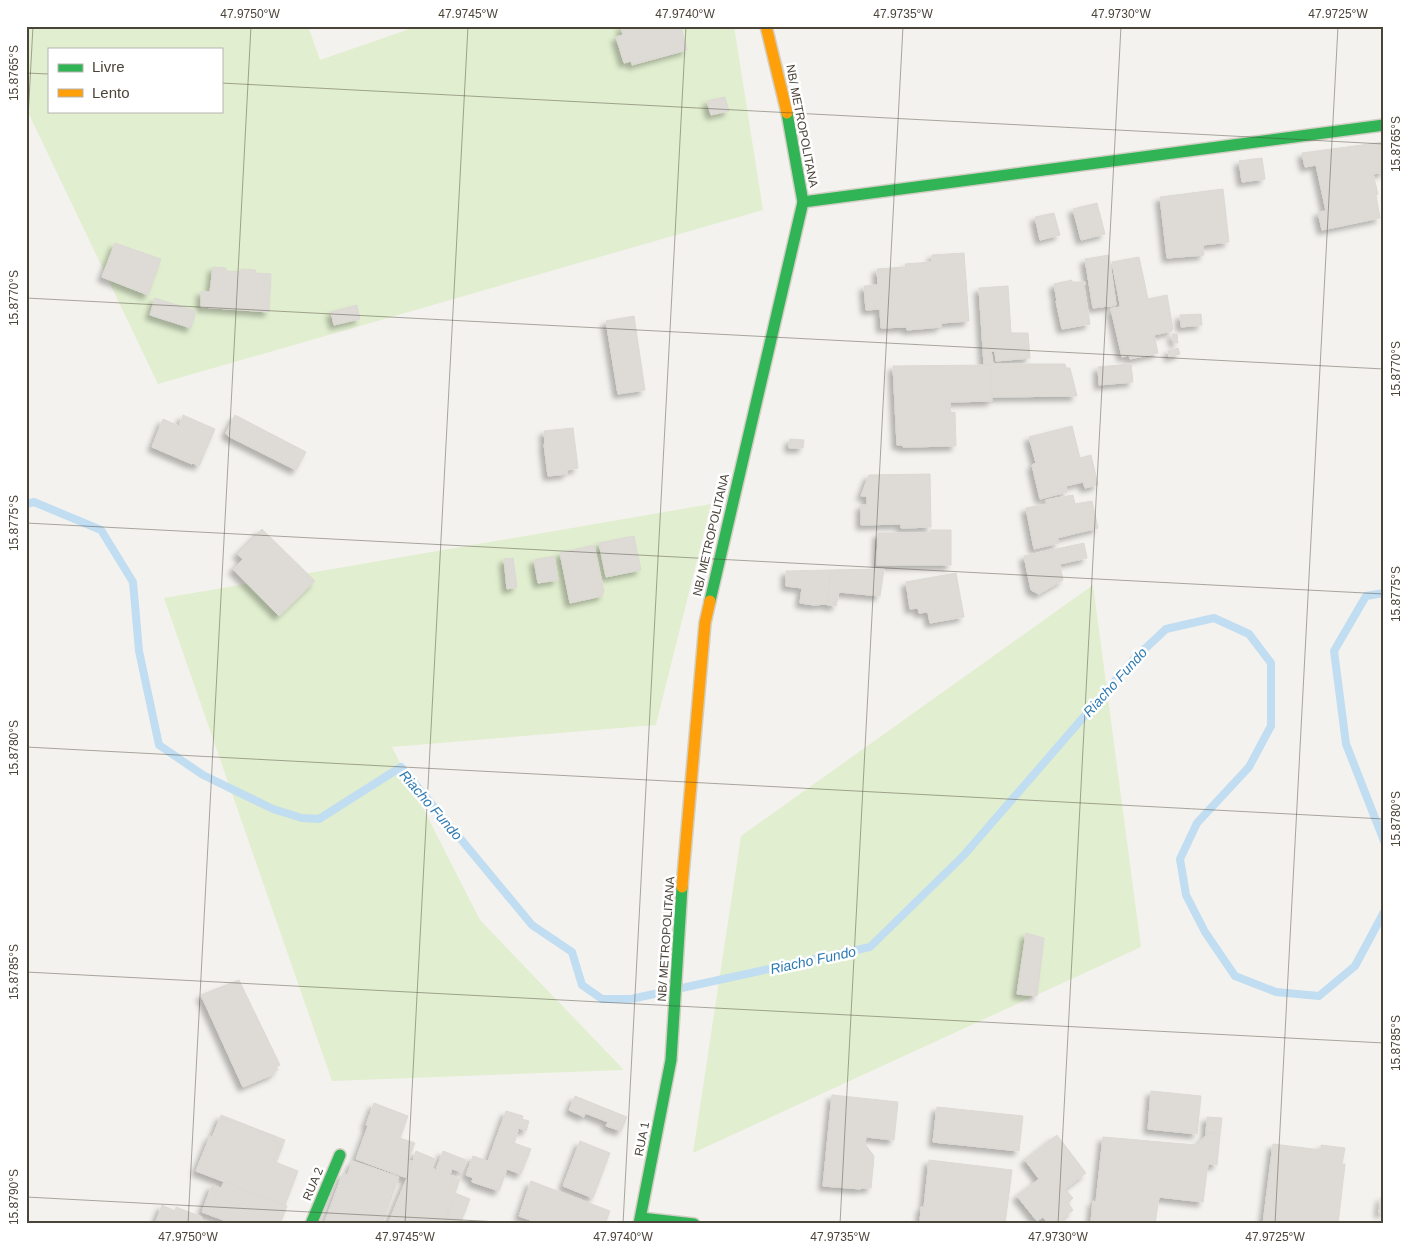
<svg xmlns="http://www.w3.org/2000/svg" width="1410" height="1250" viewBox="0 0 1410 1250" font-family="Arial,sans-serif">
	<defs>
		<filter id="shadow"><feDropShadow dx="-4.5" dy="4.5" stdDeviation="2.5" flood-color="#0004"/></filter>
	</defs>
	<rect width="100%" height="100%" fill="#f4f2ee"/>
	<g fill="#e1eecf" fill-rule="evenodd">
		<path d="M26,26H308L320,60L418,26H734L763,210L158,384L26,108ZM49,49H221V111H49Z"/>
		<polygon points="711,504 656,725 392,747 480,920 624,1070 332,1081 164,598"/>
		<polygon points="1093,585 1141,947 693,1153 741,836"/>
	</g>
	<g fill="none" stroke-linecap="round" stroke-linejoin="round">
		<g stroke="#c0ddf1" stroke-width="8">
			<polyline points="26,504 34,502 101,530 133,582 139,651 159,745 203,775 273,809 302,818 319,819 401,767 532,925 572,952 582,985 602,999 631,999 870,947 964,855 1133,660 1166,629 1214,618 1249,634 1271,663 1271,726 1249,767 1197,823 1180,859 1186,895 1205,932 1235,976 1276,992 1319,996 1355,966 1384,912"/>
			<polyline points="1384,593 1366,596 1334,651 1346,744 1384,841"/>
		</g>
	</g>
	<g fill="#dedbd6" stroke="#dcd9d4" filter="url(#shadow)">
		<polygon points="621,26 681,26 687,50 632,65 631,61 624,63 616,37 623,35"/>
		<polygon points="725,97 729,111 711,115 707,101"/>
		<polygon points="1384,142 1384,172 1373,174 1378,194 1376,195 1380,218 1322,230 1318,212 1326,211 1316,165 1305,167 1302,153"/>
		<polygon points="1262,158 1265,179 1242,182 1239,161"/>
		<polygon points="1223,189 1229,242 1203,245 1204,255 1167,258 1160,197"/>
		<polygon points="1097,203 1105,234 1081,240 1073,209"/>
		<polygon points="1054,213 1060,235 1040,240 1035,217"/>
		<polygon points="115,243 161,259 148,295 102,277"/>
		<polygon points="964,253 969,321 941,323 941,327 907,330 906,327 881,328 880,309 866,310 864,286 878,285 877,269 906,267 905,264 932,262 932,255"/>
		<polygon points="1109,255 1116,305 1093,308 1085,259"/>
		<polygon points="1139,257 1148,299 1167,295 1173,329 1171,330 1172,331 1154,335 1158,353 1130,359 1129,355 1122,357 1111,309 1120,307 1120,304 1112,262"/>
		<polygon points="213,267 226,268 226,271 241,272 241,269 256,270 255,273 271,274 269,312 201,307 201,291 210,292"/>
		<polygon points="1072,280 1072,282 1085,282 1085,285 1082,285 1084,287 1090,324 1062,329 1056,301 1057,301 1054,284"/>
		<polygon points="1008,286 1011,333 1028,333 1030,358 996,361 995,351 991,351 993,364 984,365 979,288"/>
		<polygon points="155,298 196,311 191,328 150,315"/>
		<polygon points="357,305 360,319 334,325 331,312"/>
		<polygon points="1201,314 1202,325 1181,327 1180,315"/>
		<polygon points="634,316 645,390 618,394 606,321"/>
		<polygon points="1172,334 1177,334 1178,343 1174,343"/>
		<polygon points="1178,348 1180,354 1169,357 1168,351"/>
		<polygon points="990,364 1065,364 1066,368 1070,368 1077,396 992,397"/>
		<polygon points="1131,364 1133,382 1099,385 1098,367"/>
		<polygon points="990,365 992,401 950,402 951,413 955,412 956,446 903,447 903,445 897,445 893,366"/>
		<polygon points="183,415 215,429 199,466 193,463 192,464 152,447 163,419 179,426"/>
		<polygon points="235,415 306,452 296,470 228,436 226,433"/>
		<polygon points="1072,426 1080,458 1091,455 1098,485 1085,488 1083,482 1066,486 1067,492 1040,499 1032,465 1038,462 1036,463 1029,437"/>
		<polygon points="573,428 578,468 567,470 567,474 548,476 544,444 545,444 544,431"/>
		<polygon points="790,439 804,440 803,448 789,448"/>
		<polygon points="930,474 931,527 905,528 901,528 901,524 861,525 861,505 867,505 867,496 861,496 869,475"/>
		<polygon points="1073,495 1075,504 1092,501 1098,528 1057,538 1059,543 1034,549 1026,508 1047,504 1046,500"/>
		<polygon points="262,529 315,581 279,616 233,569 243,559 237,554"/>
		<polygon points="930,530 951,530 951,565 877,565 878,533 930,533"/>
		<polygon points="634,536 641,570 606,577 599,543"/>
		<polygon points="1084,543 1087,558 1060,564 1063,580 1039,594 1031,590 1024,556"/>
		<polygon points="594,545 604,592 602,596 570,603 560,553"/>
		<polygon points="554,556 558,580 538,583 534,560"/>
		<polygon points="513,558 517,587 507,589 504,559"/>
		<polygon points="884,569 880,596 839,592 836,606 827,605 831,570"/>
		<polygon points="831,570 827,604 814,605 800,603 802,588 786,586 786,571"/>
		<polygon points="956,573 964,617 930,623 928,612 919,613 918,608 910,609 906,582"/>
		<polygon points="1026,933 1044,938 1037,996 1017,994"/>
		<polygon points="239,980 280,1065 276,1067 278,1070 273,1072 274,1074 243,1087 201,995"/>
		<polygon points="1151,1091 1201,1096 1197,1134 1148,1129"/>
		<polygon points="832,1095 898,1102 894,1140 866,1137 865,1144 874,1156 871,1188 861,1188 861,1189 823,1186"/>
		<polygon points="575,1096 627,1117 621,1131 606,1126 608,1122 585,1113 584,1117 569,1110"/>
		<polygon points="374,1103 408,1116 400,1138 415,1143 408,1160 413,1162 407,1178 356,1159 368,1126 366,1125"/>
		<polygon points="937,1107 1023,1116 1019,1151 933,1142"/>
		<polygon points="506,1111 523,1116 522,1119 529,1121 526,1131 519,1128 514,1143 531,1149 521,1174 507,1169 499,1191 472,1182 473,1178 466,1175 473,1156 488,1161"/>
		<polygon points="221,1115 285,1140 276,1163 212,1138"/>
		<polygon points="1207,1117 1222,1118 1220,1134 1209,1133 1206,1135"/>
		<polygon points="221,1118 275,1136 273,1141 280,1143 273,1162 211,1139"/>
		<polygon points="1209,1133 1220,1134 1217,1165 1208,1164 1203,1202 1159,1197 1155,1224 1094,1224 1094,1222 1091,1222 1093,1201 1096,1202 1103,1137 1196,1145"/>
		<polygon points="1057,1135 1086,1173 1065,1189 1073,1198 1068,1203 1073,1210 1063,1218 1064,1219 1058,1224 1049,1224 1043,1217 1037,1221 1017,1196 1039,1179 1025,1160"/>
		<polygon points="210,1136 298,1171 285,1205 196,1171"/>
		<polygon points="580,1141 610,1153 593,1198 563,1186"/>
		<polygon points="1273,1144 1321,1150 1321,1145 1345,1148 1342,1164 1345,1164 1338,1224 1263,1224"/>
		<polygon points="416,1151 435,1159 431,1168 436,1170 443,1151 466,1160 462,1172 452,1169 450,1175 460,1179 444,1224 388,1224 411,1168"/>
		<polygon points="929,1160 1012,1170 1005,1224 920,1224 921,1207 924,1207"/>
		<polygon points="353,1161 399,1177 382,1224 324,1224 343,1173 347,1175"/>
		<polygon points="531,1181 610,1211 605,1224 541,1224 519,1216"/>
		<polygon points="224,1182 287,1206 280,1224 234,1224 202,1212 212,1185 221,1188"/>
		<polygon points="455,1193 470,1199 460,1224 444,1224"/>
		<polygon points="1381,1197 1384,1197 1384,1213 1379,1213"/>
		<polygon points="162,1205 175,1211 176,1207 202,1217 199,1223 192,1220 191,1224 155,1224"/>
	</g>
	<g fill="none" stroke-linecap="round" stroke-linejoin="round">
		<defs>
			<g id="fast">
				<polyline points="803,202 1384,125"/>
				<polyline points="710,601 803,202 787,113"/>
				<polyline points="641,1218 694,1224"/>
				<polyline points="311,1224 340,1155"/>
				<polyline points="639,1224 671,1060 682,887"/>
			</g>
			<g id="slow">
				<polyline points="766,26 787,113"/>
				<polyline points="682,887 705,623 710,601"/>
			</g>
		</defs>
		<use href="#fast" stroke="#d3cfc5" stroke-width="14"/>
		<use href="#slow" stroke="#d3cfc5" stroke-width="14"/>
		<use href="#fast" stroke="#30b455" stroke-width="11"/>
		<use href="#slow" stroke="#ff9f0a" stroke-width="11"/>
	</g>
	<path fill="none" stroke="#4b4439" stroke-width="1" stroke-opacity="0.45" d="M26,73L49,74M221,83L1384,144M26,155L33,26M26,298L1384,369M26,523L1384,594M26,747L1384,819M26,972L1384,1043M26,1197L537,1224M188,1224L251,26M405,1224L468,26M623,1224L686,26M840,1224L903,26M1058,1224L1121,26M1275,1224L1338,26"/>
	<g text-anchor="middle" stroke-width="5" stroke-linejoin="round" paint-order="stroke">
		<g font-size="12" fill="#4b4439" stroke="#fff">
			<text transform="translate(802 126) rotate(79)" y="4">NB/ METROPOLITANA</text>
			<text transform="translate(711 535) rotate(-77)" y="4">NB/ METROPOLITANA</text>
			<text transform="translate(666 939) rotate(-86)" y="4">NB/ METROPOLITANA</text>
			<text transform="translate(642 1139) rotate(-79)" y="4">RUA 1</text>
			<text transform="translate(313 1184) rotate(-67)" y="4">RUA 2</text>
		</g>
		<g font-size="14" font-style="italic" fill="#2e7ab2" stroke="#fff">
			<text transform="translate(1115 682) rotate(-48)" y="5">Riacho Fundo</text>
			<text transform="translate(431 805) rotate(49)" y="5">Riacho Fundo</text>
			<text transform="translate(813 960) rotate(-12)" y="5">Riacho Fundo</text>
		</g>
	</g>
	<rect width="1410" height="1250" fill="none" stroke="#ffffff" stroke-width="55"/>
	<rect x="48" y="48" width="175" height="65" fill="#ffffff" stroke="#b7b4b0"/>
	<rect x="58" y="64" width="25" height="8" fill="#30b455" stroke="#b7b4b0"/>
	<text x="92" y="72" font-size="15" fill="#4b4439">Livre</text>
	<rect x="58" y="89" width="25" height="8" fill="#ff9f0a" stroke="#b7b4b0"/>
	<text x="92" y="98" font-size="15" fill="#4b4439">Lento</text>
	<rect x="28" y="28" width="1354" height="1194" fill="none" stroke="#4b4439" stroke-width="2"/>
	<g font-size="12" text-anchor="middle" fill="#4b4439">
		<text x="250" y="18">47.9750°W</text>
		<text x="468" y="18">47.9745°W</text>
		<text x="685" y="18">47.9740°W</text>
		<text x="903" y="18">47.9735°W</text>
		<text x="1121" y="18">47.9730°W</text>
		<text x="1338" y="18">47.9725°W</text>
		<text transform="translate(14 73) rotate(-90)" y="4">15.8765°S</text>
		<text transform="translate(1396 144) rotate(-90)" y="4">15.8765°S</text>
		<text transform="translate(14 298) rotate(-90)" y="4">15.8770°S</text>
		<text transform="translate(1396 369) rotate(-90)" y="4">15.8770°S</text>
		<text transform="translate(14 523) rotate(-90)" y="4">15.8775°S</text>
		<text transform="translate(1396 594) rotate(-90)" y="4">15.8775°S</text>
		<text transform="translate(14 748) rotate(-90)" y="4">15.8780°S</text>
		<text transform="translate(1396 819) rotate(-90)" y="4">15.8780°S</text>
		<text transform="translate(14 972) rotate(-90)" y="4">15.8785°S</text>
		<text transform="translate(1396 1043) rotate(-90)" y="4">15.8785°S</text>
		<text transform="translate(14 1197) rotate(-90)" y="4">15.8790°S</text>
		<text x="188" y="1241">47.9750°W</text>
		<text x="405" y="1241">47.9745°W</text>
		<text x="623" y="1241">47.9740°W</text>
		<text x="840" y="1241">47.9735°W</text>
		<text x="1058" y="1241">47.9730°W</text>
		<text x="1275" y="1241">47.9725°W</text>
	</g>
</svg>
